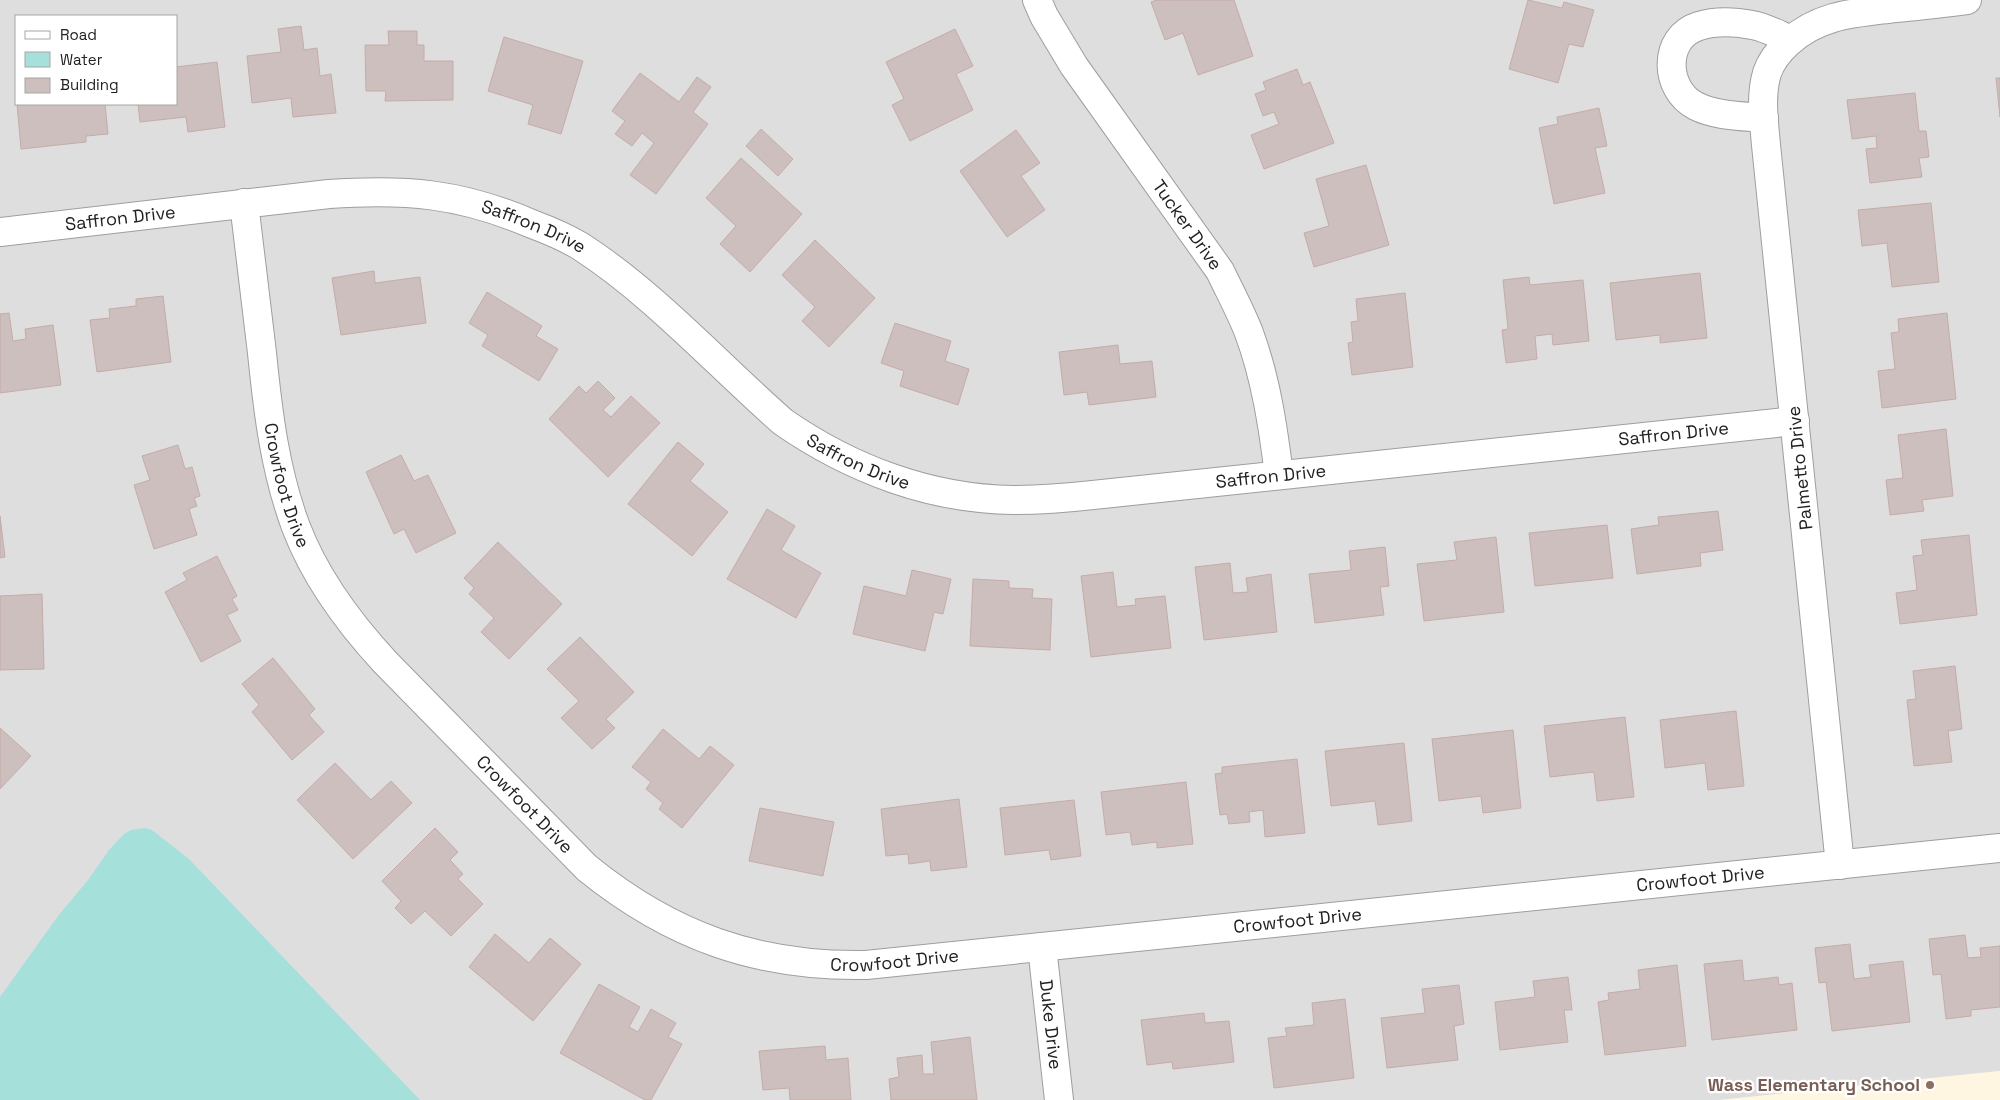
<svg xmlns="http://www.w3.org/2000/svg" width="2000" height="1100" viewBox="0 0 2000 1100" font-family="'Space Grotesk',sans-serif">
	<rect width="100%" height="100%" fill="#f1ebe7"/>
	<path fill="#dfdede" fill-rule="evenodd" d="M0,0H2000V1071L1719,1100H0ZM16,16H176V104H16Z"/>
	<polygon fill="#fff6e2" points="2000,1071 2000,1100 1719,1100"/>
	<polygon fill="#a6e0db" points="145,828 152,830 189,859 420,1100 0,1100 0,997 58,916 88,880 109,850 124,834 131,830"/>
	<g fill="#cdbfbd" stroke="#c4aca9">
		<polygon points="1157,0 1234,0 1253,56 1198,75 1183,33 1165,40 1151,2"/>
		<polygon points="1528,0 1562,8 1564,2 1594,10 1583,47 1569,44 1558,83 1509,69"/>
		<polygon points="301,26 304,50 317,48 320,76 331,74 336,113 293,117 291,98 252,103 247,56 281,52 278,29"/>
		<polygon points="955,29 973,66 956,74 973,110 910,141 892,105 904,99 886,62"/>
		<polygon points="388,31 417,31 417,45 424,45 424,61 453,61 453,100 385,101 386,91 366,91 365,45 389,45"/>
		<polygon points="504,37 583,61 561,134 528,124 533,105 488,91"/>
		<polygon points="217,62 225,127 188,132 186,117 140,122 138,104 176,104 176,67"/>
		<polygon points="1297,69 1303,85 1310,82 1334,143 1264,169 1251,135 1279,124 1274,112 1263,116 1255,94 1266,90 1263,82"/>
		<polygon points="640,73 679,102 697,77 711,87 693,112 708,124 656,194 630,175 654,143 642,133 632,146 615,134 625,121 612,111"/>
		<polygon points="1996,78 2000,78 2000,117"/>
		<polygon points="1915,93 1919,131 1926,131 1929,157 1919,158 1922,177 1870,183 1866,149 1877,148 1876,136 1852,139 1847,100"/>
		<polygon points="17,104 105,104 108,134 86,136 86,142 21,149"/>
		<polygon points="1599,108 1607,146 1595,148 1605,193 1554,204 1539,128 1558,124 1557,117"/>
		<polygon points="761,129 793,159 778,176 746,146"/>
		<polygon points="1016,130 1040,163 1021,176 1045,210 1007,237 960,171"/>
		<polygon points="741,158 802,214 750,272 720,244 736,226 706,198"/>
		<polygon points="1366,165 1389,245 1314,267 1304,233 1329,226 1316,179"/>
		<polygon points="1931,203 1939,282 1892,287 1887,243 1862,246 1858,210"/>
		<polygon points="815,240 875,298 829,347 802,321 815,307 782,275"/>
		<polygon points="374,271 375,283 420,277 426,323 341,335 332,278"/>
		<polygon points="1700,273 1707,338 1660,343 1660,335 1616,340 1610,283"/>
		<polygon points="1529,277 1530,285 1583,280 1589,341 1553,345 1552,334 1535,336 1537,359 1506,363 1502,330 1508,329 1503,280"/>
		<polygon points="487,292 542,326 536,336 558,349 539,381 482,346 488,335 469,323"/>
		<polygon points="1405,293 1413,367 1352,375 1348,343 1353,342 1351,322 1358,321 1356,299"/>
		<polygon points="163,296 171,362 97,372 90,320 110,318 109,309 136,306 136,299"/>
		<polygon points="9,313 13,341 26,339 25,329 53,325 61,385 0,393 0,314"/>
		<polygon points="1947,313 1956,399 1882,408 1878,371 1895,369 1891,333 1899,332 1898,319"/>
		<polygon points="895,323 951,341 945,361 969,369 958,405 900,386 904,371 881,363"/>
		<polygon points="1118,345 1120,364 1152,361 1156,397 1089,405 1087,392 1064,395 1059,352"/>
		<polygon points="598,381 615,398 603,410 611,417 631,396 660,423 608,477 549,419 579,386 586,393"/>
		<polygon points="1946,429 1953,496 1922,500 1924,511 1890,515 1886,480 1903,478 1898,435"/>
		<polygon points="678,442 704,464 690,481 728,512 692,556 628,504"/>
		<polygon points="178,445 185,469 192,467 200,496 194,498 197,506 189,509 197,535 154,549 134,485 150,480 142,456"/>
		<polygon points="401,455 414,481 428,475 456,533 416,553 404,529 394,534 366,472"/>
		<polygon points="767,509 795,526 781,550 821,573 796,618 727,579"/>
		<polygon points="1718,511 1723,550 1700,553 1701,566 1637,574 1631,529 1659,525 1658,517"/>
		<polygon points="0,516 5,557 0,558"/>
		<polygon points="1607,525 1613,578 1535,586 1529,533"/>
		<polygon points="1969,535 1977,615 1900,624 1896,593 1917,590 1913,556 1923,555 1921,540"/>
		<polygon points="1496,537 1504,612 1424,621 1417,564 1457,560 1454,542"/>
		<polygon points="498,542 562,604 509,659 481,632 494,618 469,594 474,588 464,578"/>
		<polygon points="1385,547 1389,586 1380,587 1384,615 1315,623 1309,574 1351,570 1349,551"/>
		<polygon points="217,556 237,596 232,599 238,610 227,615 241,641 201,662 165,592 187,580 183,573"/>
		<polygon points="1230,563 1233,593 1248,592 1246,578 1271,574 1277,632 1204,640 1195,567"/>
		<polygon points="912,570 951,579 943,614 934,612 925,651 853,634 864,586 906,596"/>
		<polygon points="1113,572 1117,607 1136,605 1135,599 1165,596 1171,648 1091,657 1081,576"/>
		<polygon points="973,579 1009,581 1009,588 1033,589 1032,598 1052,599 1050,650 970,646"/>
		<polygon points="42,594 44,669 0,670 0,596"/>
		<polygon points="580,637 634,692 606,719 615,728 592,749 561,718 579,701 547,669"/>
		<polygon points="273,658 315,709 309,715 324,732 292,760 252,712 259,705 242,684"/>
		<polygon points="1955,666 1962,729 1948,731 1952,762 1914,766 1907,700 1916,699 1913,671"/>
		<polygon points="1736,711 1744,786 1708,790 1705,763 1665,768 1660,720"/>
		<polygon points="1625,717 1634,797 1597,801 1594,772 1550,777 1544,726"/>
		<polygon points="0,728 31,756 0,789"/>
		<polygon points="663,729 699,759 710,746 734,765 682,828 659,809 663,803 646,789 651,782 632,767"/>
		<polygon points="1513,730 1521,808 1483,813 1481,796 1439,801 1432,739"/>
		<polygon points="1404,743 1412,821 1378,825 1375,801 1331,806 1325,751"/>
		<polygon points="1297,759 1305,833 1265,837 1263,810 1249,812 1250,822 1229,824 1227,814 1220,815 1215,774 1222,773 1222,767"/>
		<polygon points="335,763 371,800 391,781 412,803 353,859 297,800"/>
		<polygon points="1186,782 1193,844 1157,848 1157,842 1132,845 1130,832 1106,835 1101,792"/>
		<polygon points="959,799 967,867 931,871 930,861 909,864 908,854 886,856 881,809"/>
		<polygon points="1074,800 1081,856 1051,860 1049,850 1005,855 1000,808"/>
		<polygon points="760,808 834,822 823,876 749,861"/>
		<polygon points="435,828 458,852 450,860 463,874 458,879 483,904 451,936 425,911 411,924 395,908 401,901 382,881"/>
		<polygon points="495,934 529,963 550,938 581,964 533,1021 469,967"/>
		<polygon points="1965,935 1968,958 1981,957 1980,948 2000,946 2000,1007 1971,1010 1971,1016 1946,1019 1941,974 1933,975 1929,939"/>
		<polygon points="1850,944 1854,979 1871,977 1869,965 1903,961 1910,1022 1832,1031 1826,982 1819,983 1815,948"/>
		<polygon points="1742,960 1744,981 1778,977 1779,985 1792,983 1797,1030 1712,1040 1704,964"/>
		<polygon points="1677,965 1686,1046 1605,1055 1598,1002 1609,1000 1608,993 1640,989 1638,970"/>
		<polygon points="1568,977 1572,1010 1564,1010 1568,1042 1500,1050 1495,1002 1535,997 1533,981"/>
		<polygon points="599,984 640,1007 629,1027 638,1032 651,1009 676,1023 668,1037 682,1044 651,1100 645,1100 560,1053"/>
		<polygon points="1459,985 1464,1024 1454,1026 1458,1060 1387,1068 1381,1018 1425,1013 1422,989"/>
		<polygon points="1345,999 1354,1078 1274,1088 1268,1038 1287,1036 1285,1028 1314,1025 1312,1003"/>
		<polygon points="1204,1013 1205,1023 1229,1021 1234,1062 1173,1069 1172,1062 1147,1065 1141,1020"/>
		<polygon points="970,1037 977,1100 891,1100 889,1079 899,1077 897,1058 922,1055 923,1074 934,1074 931,1042"/>
		<polygon points="825,1046 826,1060 848,1058 851,1100 790,1100 789,1088 763,1090 759,1051"/>
	</g>
	<g fill="none" stroke-linecap="round" stroke-linejoin="round">
		<defs>
			<g id="minor">
				<path id="s1" d="M1037,0L1044,16L1074,66L1220,271C1230,292 1241,312 1249,333C1266,379 1273,427 1279,475"/>
				<path d="M1764,118C1742,116 1716,116 1696,106C1664,90 1662,37 1699,26C1715,21 1736,22 1752,25C1765,27 1779,35 1791,40"/>
				<path id="s2" d="M244,203C250,253 256,303 262,353C268,413 275,471 296,527C315,577 349,623 385,662L587,868C671,936 757,967 866,965L2000,848"/>
				<path id="s3" d="M0,232L329,194C406,189 460,193 532,224C548,230 565,237 580,246C653,293 717,364 783,422C851,469 930,499 1013,500C1040,500 1066,498 1093,495L1795,421"/>
				<path d="M1840,865L1766,145C1764,121 1760,96 1767,73C1771,61 1780,50 1789,42C1820,14 1856,13 1895,8C1919,6 1943,3 1967,0"/>
				<path id="s4" d="M1042,947L1059,1100"/>
			</g>
		</defs>
		<use href="#minor" stroke="#9e9e9e" stroke-width="30"/>
		<use href="#minor" stroke="#fff" stroke-width="28"/>
	</g>
	<circle fill="#8d6e63" stroke="#fff" stroke-width="2" cx="1930" cy="1085" r="5"/>
	<g text-anchor="middle" stroke-width="4.5" stroke-linejoin="round" paint-order="stroke">
		<g font-size="18" fill="#212121" stroke="#fff">
			<text dy="6" stroke="none"><textPath href="#s3" startOffset="121">Saffron Drive</textPath></text>
			<text dy="6" stroke="none"><textPath href="#s1" startOffset="271">Tucker Drive</textPath></text>
			<text dy="6" stroke="none"><textPath href="#s3" startOffset="541">Saffron Drive</textPath></text>
			<text dy="6" stroke="none"><textPath href="#s3" startOffset="1771">Saffron Drive</textPath></text>
			<text dy="6" stroke="none"><textPath href="#s3" startOffset="946">Saffron Drive</textPath></text>
			<text transform="translate(1800 468) rotate(-96)" y="6">Palmetto Drive</text>
			<text dy="6" stroke="none"><textPath href="#s3" startOffset="1366">Saffron Drive</textPath></text>
			<text dy="6" stroke="none"><textPath href="#s2" startOffset="286">Crowfoot Drive</textPath></text>
			<text dy="6" stroke="none"><textPath href="#s2" startOffset="691">Crowfoot Drive</textPath></text>
			<text dy="6" stroke="none"><textPath href="#s2" startOffset="1921">Crowfoot Drive</textPath></text>
			<text dy="6" stroke="none"><textPath href="#s2" startOffset="1516">Crowfoot Drive</textPath></text>
			<text dy="6" stroke="none"><textPath href="#s2" startOffset="1111">Crowfoot Drive</textPath></text>
			<text dy="6" stroke="none"><textPath href="#s4" startOffset="78">Duke Drive</textPath></text>
		</g>
		<g font-size="18" font-weight="bold" fill="#785e54" stroke="#fff" text-anchor="end">
			<text x="1920" y="1091">Wass Elementary School</text>
		</g>
	</g>
	<rect x="15" y="15" width="162" height="90" fill="#ffffff" stroke="#a6a6a6"/>
	<rect x="25" y="31" width="25" height="8" fill="#ffffff" stroke="#a6a6a6"/>
	<text x="60" y="40" font-size="15" fill="#212121">Road</text>
	<rect x="25" y="52" width="25" height="15" fill="#a6e0db" stroke="#a6a6a6"/>
	<text x="60" y="65" font-size="15" fill="#212121">Water</text>
	<rect x="25" y="78" width="25" height="15" fill="#cdbfbd" stroke="#a6a6a6"/>
	<text x="60" y="90" font-size="15" fill="#212121">Building</text>
</svg>
